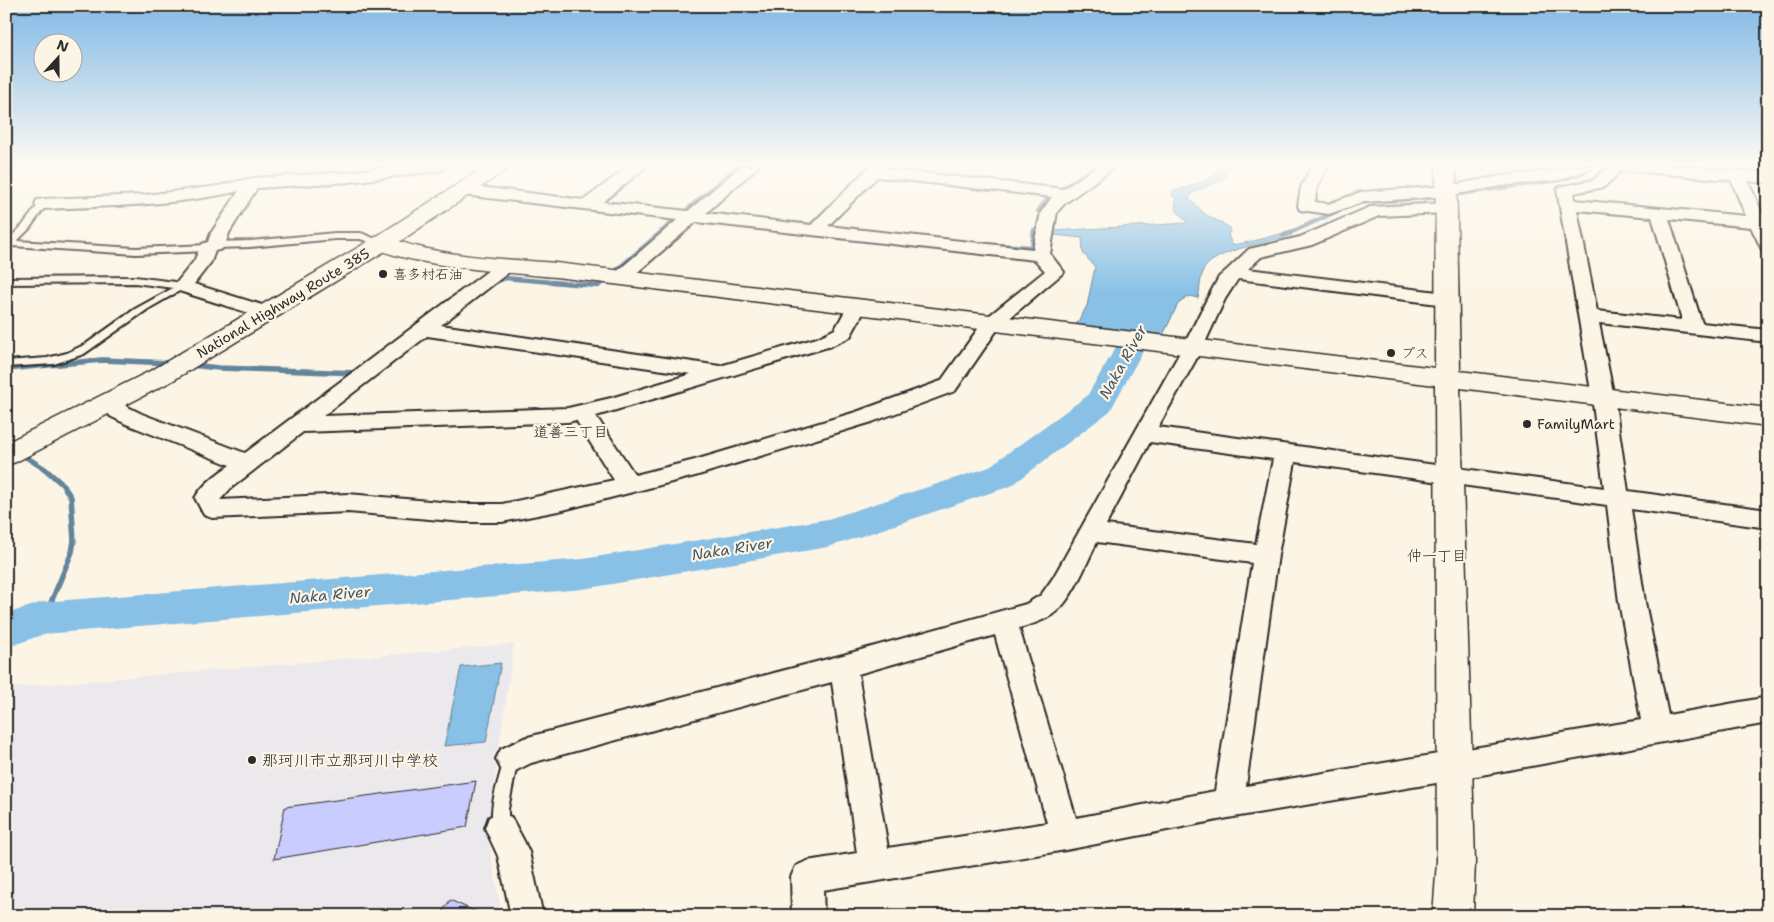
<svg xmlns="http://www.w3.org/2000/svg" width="1774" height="922" viewBox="0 0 1774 922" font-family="'Shantell Sans','Klee One',sans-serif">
	<rect width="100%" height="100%" fill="#fcf5e5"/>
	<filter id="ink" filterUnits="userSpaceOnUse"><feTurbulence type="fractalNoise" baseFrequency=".02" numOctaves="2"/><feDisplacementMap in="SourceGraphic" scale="10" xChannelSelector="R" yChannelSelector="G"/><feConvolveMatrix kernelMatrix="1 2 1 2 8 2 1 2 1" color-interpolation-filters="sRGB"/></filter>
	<g filter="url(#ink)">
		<polygon fill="#ece9ec" points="514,644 487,832 502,916 6,916 6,688"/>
		<g fill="#88c0e6" stroke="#63849b">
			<path d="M1222,166H1232L1223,179L1192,193L1189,200C1198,205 1199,209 1205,214C1211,218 1224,223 1231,229L1228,235L1232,245L1250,242L1287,232L1292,235C1272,241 1210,251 1203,271C1200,279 1200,290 1198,298L1189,296L1178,304L1163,335L1076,325L1087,306L1095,267L1083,253L1082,238L1053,235L1052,231L1188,223L1175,209L1176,199L1172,195L1173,191C1190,187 1213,181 1222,166Z"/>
			<polygon points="501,663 486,742 444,746 461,667"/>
		</g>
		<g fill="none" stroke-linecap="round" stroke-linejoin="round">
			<g stroke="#63849b" stroke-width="4.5">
				<polyline points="1063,188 1096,166"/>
				<polyline points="1038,211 1048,198"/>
				<polyline points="794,223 817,226"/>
				<polyline points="1283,236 1355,203 1431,198 1565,179 1582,173 1593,166"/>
				<polyline points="995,245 1032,247 1034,230 1038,231"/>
				<polyline points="494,283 505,278 598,286 738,166"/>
				<polyline points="99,360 109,360"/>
			</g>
			<g stroke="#63849b" stroke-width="5.5">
				<polyline points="190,365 219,368 358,373"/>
				<polyline points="6,369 102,360 171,363"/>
				<polyline points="21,454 45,469 62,484 71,497 74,541 72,552 49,607"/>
			</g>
			<polyline stroke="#63849b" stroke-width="8" points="43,618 50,606"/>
			<polygon fill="#88c0e6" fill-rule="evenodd" points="1145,279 1155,281 1159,287 1161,318 1110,411 1011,486 841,543 828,547 583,589 44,634 6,648 6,614 43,602 583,559 828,519 987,468 1087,396 1133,318 1131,287 1135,281"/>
		</g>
		<g fill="#c8ccfe" stroke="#2b2b2b">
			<polygon points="476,781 467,827 274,859 285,807"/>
			<polygon points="450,900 485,916 440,916"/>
		</g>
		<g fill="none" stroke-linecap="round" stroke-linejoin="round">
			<defs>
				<g id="service">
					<polygon points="43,201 47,204 29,229 17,241 136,248 208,245 212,248 208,251 136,254 12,246 6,247 6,242 23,225 40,202"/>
					<polygon points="335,233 361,233 386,243 382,246 360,239 335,239 250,247 216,248 212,245 216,242 250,241"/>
					<polygon points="135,277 183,283 188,286 148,309 84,354 54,364 6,367 6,361 47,358 67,353 86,344 135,309 173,288 135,283 6,284 6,278"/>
					<path d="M511,752L516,754L518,759L508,809V828L505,833L500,836L495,833C486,812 499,781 504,759L506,754Z"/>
				</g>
				<g id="minor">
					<path d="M399,166H445L443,169L437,171L349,182L257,188L229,233L225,245L222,249L215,251L211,262L194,284L275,309L278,313L275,317L268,319L176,290L174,286L194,261L202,244L208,242L211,233L239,191C175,206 108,206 43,209L37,208L35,204L37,200L43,199L145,195L218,186L252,178L349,172Z"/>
					<path d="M629,166H647L603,202L688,211L741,166H759L706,213L811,225L870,166H887L885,169L1064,189L1097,166H1116L1064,204L1057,212L1050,254L1064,272L999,327L955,391L872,422L695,476L563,510L502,522H464L348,512L212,518L204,515L195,498C203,484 217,474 230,465L126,424L110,416L102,402L106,397L113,395L120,397L126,406L142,414L245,453L501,261L507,260L513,261L516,265L513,269L441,325L720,366L817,338L835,329L850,302L857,300L864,302L867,306L850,337L831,346L596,416L635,475L695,460L856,412L941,381L985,319L1045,271L1035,260L696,222L626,282L620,284L614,282L611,278L614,274L677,220L463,195L457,193L455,190L457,187L463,185L584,200ZM877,177L1052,197L1041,212L1033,249L828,226ZM427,336L691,374L611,398L568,408L323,416ZM576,420L614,480L502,504H464L348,494L220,500L231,488L303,432L568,422Z"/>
					<polygon points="1312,166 1328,166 1317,187 1315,202 1328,204 1361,192 1447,186 1501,176 1557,170 1569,166 1591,166 1589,169 1560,180 1501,186 1447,196 1363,202 1329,214 1300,210 1298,206 1301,187"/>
					<path d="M1609,166H1681L1768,173V183L1748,181L1764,217L1768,218V251L1762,250L1751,227L1669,219L1702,323L1768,330V342L1599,323L1614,397L1628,491L1768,510V528L1631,509L1645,602L1668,715L1768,697V723L1454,780L1228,818L1066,850L823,890L824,916H792L791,877L796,866L807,861L857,853L832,682L531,763L511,773L501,769L496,759L501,749L524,738L843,655L1026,604L1041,595L1053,578L1183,347L1207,299L1219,277L1228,269L1249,249L1300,237L1370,207L1447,203L1453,204L1455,208L1453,212L1447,213L1379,216L1312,245L1261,257L1248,269L1446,293L1453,295L1455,299L1453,303L1446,305L1238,279L1225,299L1203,347L1158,427L1604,488L1592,397L1557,190L1559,187L1593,180ZM1622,170L1731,180L1746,216L1575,200L1574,193L1604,187ZM1577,210L1652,217L1682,320L1597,311ZM1150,442L1273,459L1256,544L1106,525ZM1295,462L1607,505L1619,602L1641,720L1246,786L1278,555ZM1097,542L1252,563L1215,791L1076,818L1019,628C1033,624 1047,620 1058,610C1074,596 1087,562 1097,542ZM995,635L1047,823L888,848L858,674Z"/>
					<polygon points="500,813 511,817 524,841 529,852 543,916 511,916 498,856 485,828 489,817"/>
				</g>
				<path id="tertiary" d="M1436,166H1456L1460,371L1768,408V426L1460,388L1475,861L1473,916H1433L1437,861L1435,385L556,277C525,274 387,265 371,243L374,238C388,235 401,243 415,246C461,258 509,259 556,263L1435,368Z"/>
				<polygon id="trunk" points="486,166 509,166 506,170 390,248 172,381 16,462 6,465 6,443 154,369 374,238"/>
			</defs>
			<use href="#service" stroke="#2b2b2b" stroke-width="4"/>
			<use href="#minor" stroke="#2b2b2b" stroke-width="4"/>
			<use href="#tertiary" stroke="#2b2b2b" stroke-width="3"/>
			<use href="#trunk" stroke="#2b2b2b" stroke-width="3"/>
			<use href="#service" fill="#fcf5e5" fill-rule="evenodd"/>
			<use href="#minor" fill="#fcf5e5" fill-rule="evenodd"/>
			<use href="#tertiary" fill="#fcf5e5" fill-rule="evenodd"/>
			<use href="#trunk" fill="#fcf5e5" fill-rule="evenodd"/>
		</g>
	</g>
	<linearGradient id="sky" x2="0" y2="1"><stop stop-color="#81b9e7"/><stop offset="0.56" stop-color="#fefaf3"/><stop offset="1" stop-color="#fefaf3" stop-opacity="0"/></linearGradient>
	<rect width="1774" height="295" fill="url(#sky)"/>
	<g fill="#2b2b2b" stroke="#fcf5e5" stroke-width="2">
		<circle cx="383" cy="274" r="5"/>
		<circle cx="1391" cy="353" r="5"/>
		<circle cx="1527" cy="424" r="5"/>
		<circle cx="252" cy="760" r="5"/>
	</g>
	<g text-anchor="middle" stroke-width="4.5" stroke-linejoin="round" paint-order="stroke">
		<g font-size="14" fill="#2b2b2b" stroke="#fcf5e5" text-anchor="start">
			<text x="393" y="279">喜多村石油</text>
			<text x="1401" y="358">プス</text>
			<text x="1537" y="429">FamilyMart</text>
		</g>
		<g font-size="14" fill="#2b2b2b" stroke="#fcf5e5">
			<text transform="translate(283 303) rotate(-31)" y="5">National Highway Route 385</text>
		</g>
		<g font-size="15" font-style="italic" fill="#475863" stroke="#fcf5e5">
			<text transform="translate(1123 362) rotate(-61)" y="5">Naka River</text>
			<text transform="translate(732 549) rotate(-9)" y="5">Naka River</text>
			<text transform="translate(330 595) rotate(-5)" y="5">Naka River</text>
		</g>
		<g font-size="15" fill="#2b2b2b" stroke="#fcf5e5">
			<text x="571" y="437">道善三丁目</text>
			<text x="1437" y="561">仲一丁目</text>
		</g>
		<g font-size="16" fill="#2b2b2b" stroke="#fcf5e5" text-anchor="start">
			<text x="262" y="766">那珂川市立那珂川中学校</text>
		</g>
	</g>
	<rect width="1774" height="922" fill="none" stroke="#fcf5e5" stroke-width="25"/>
	<rect x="12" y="12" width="1749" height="897" fill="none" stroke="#2b2b2b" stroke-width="2" filter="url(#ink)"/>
	<g transform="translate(58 58) rotate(21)"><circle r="24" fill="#fcf5e5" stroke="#a8a49b"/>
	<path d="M0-4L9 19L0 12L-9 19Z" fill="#2b2b2b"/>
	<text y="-8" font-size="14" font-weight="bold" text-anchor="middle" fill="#2b2b2b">N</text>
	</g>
</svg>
